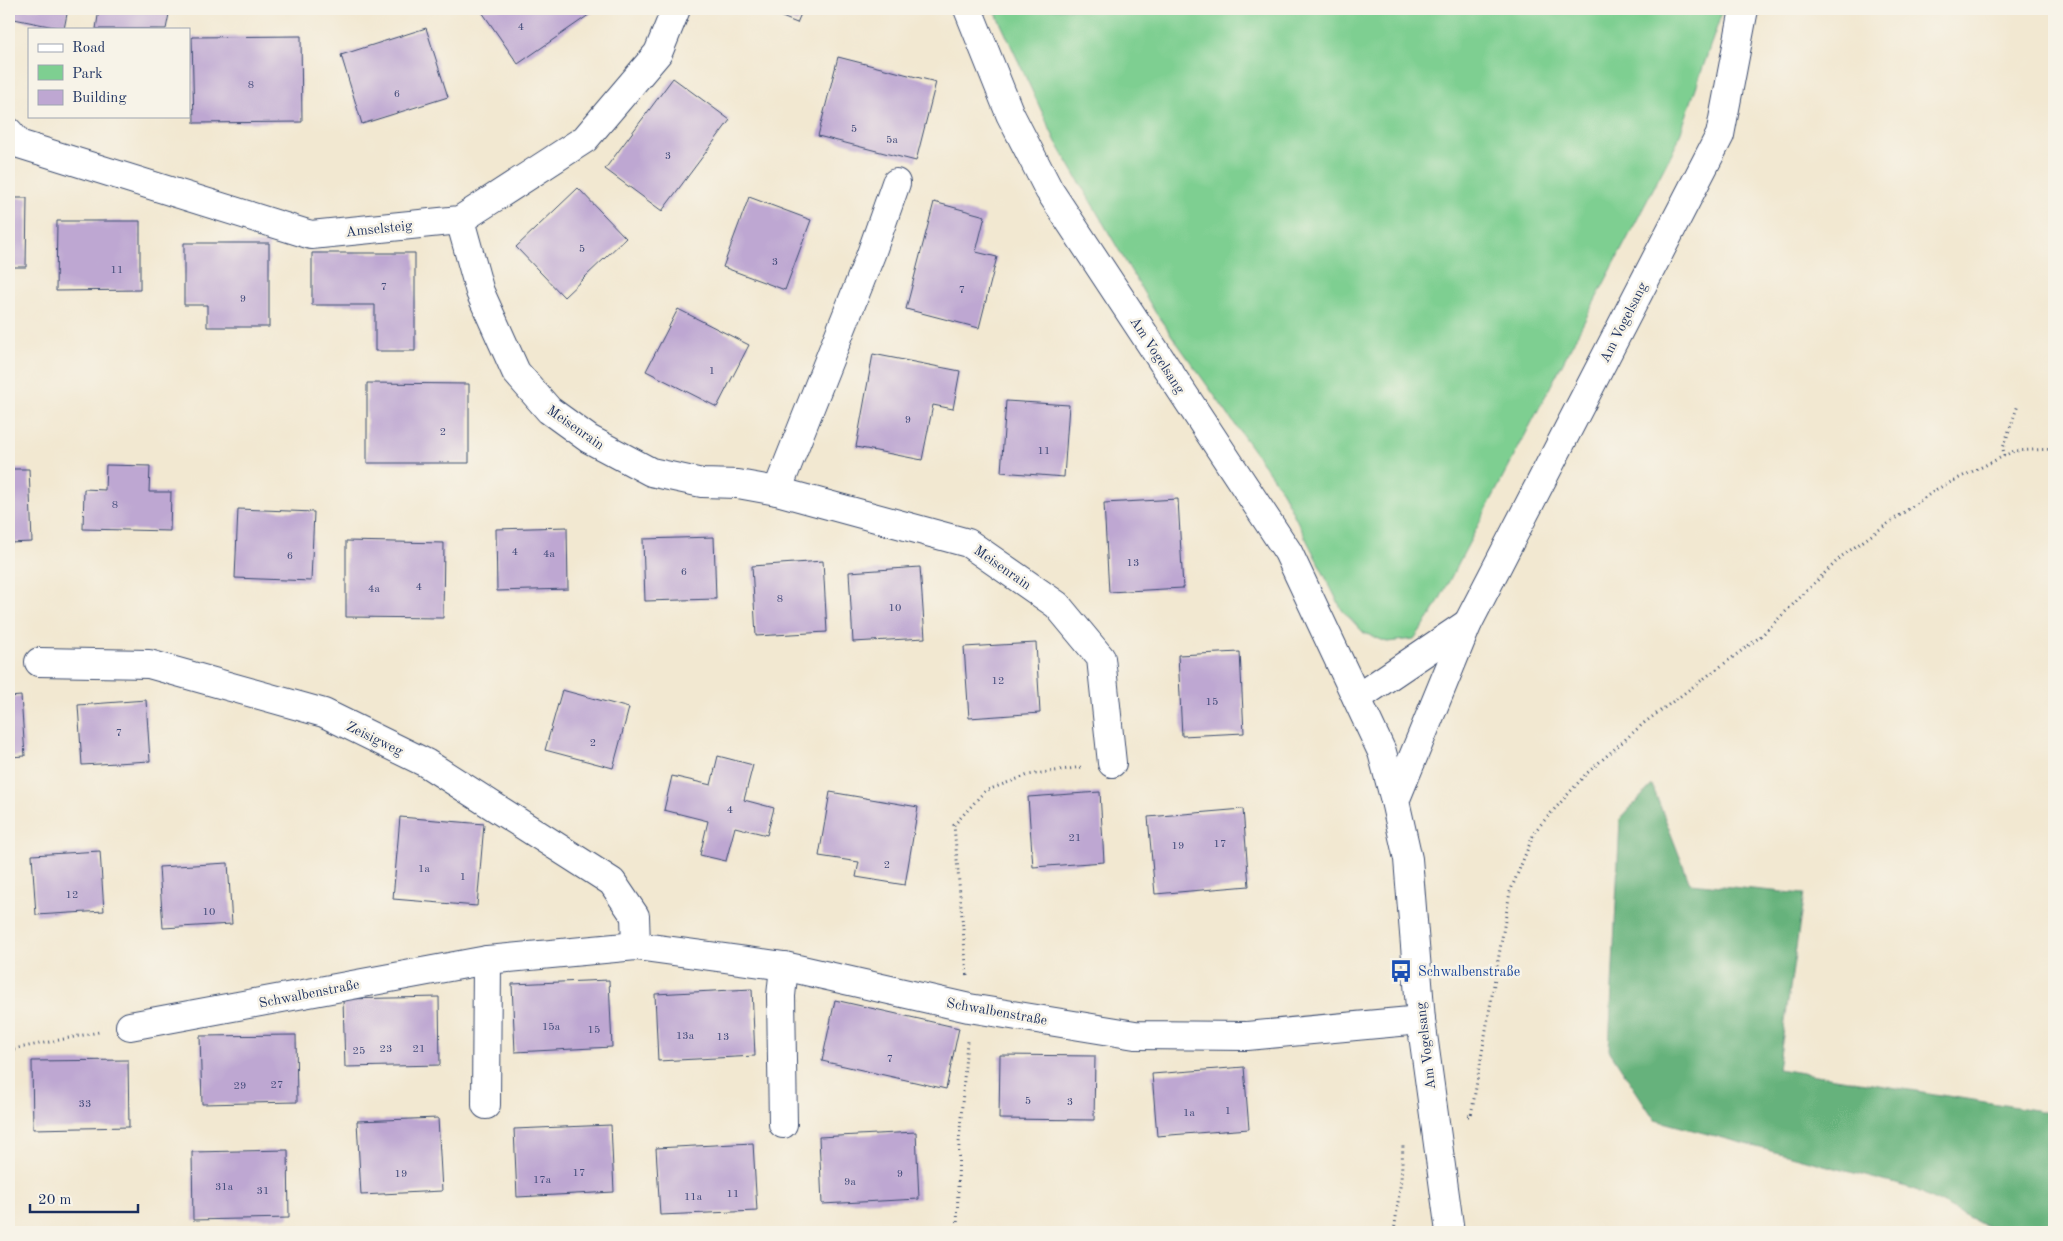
<svg xmlns="http://www.w3.org/2000/svg" width="2063" height="1241" viewBox="0 0 2063 1241" font-family="'Old Standard TT',serif">
	<rect width="100%" height="100%" fill="#f7f3e8"/>
	<filter id="ink" filterUnits="userSpaceOnUse"><feTurbulence type="fractalNoise" baseFrequency=".02" numOctaves="2"/><feDisplacementMap in="SourceGraphic" scale="10" xChannelSelector="R" yChannelSelector="G"/><feConvolveMatrix kernelMatrix="1 2 1 2 8 2 1 2 1" color-interpolation-filters="sRGB"/></filter>
	<filter id="wash" filterUnits="userSpaceOnUse"><feTurbulence type="fractalNoise" baseFrequency=".0096" numOctaves="4" result="noise"/><feDisplacementMap in="SourceGraphic" scale="20" xChannelSelector="R" yChannelSelector="G"/><feGaussianBlur stdDeviation="1.12" result="paint"/><feColorMatrix in="noise" values="0 0 0 0 0 0 0 0 0 0 0 0 0 0 0 0 0 1.4 0 .05"/><feComposite in="paint" operator="in"/></filter>
	<g filter="url(#wash)">
		<rect width="100%" height="100%" fill="#f2e8d1"/>
		<polygon fill="#7ecf91" stroke="#4c7f78" points="994,9 1723,9 1677,143 1432,614 1414,639 1387,642 1364,633 1342,610 1281,489 1155,312 1056,142"/>
		<polygon fill="#66b27b" stroke="#40706c" points="1652,785 1690,883 1804,894 1778,1069 2054,1113 2054,1232 1997,1232 1914,1189 1655,1120 1609,1050 1620,819"/>
		<g id="blocks">
			<g fill="#bea7d2">
				<polygon points="9,9 68,9 64,29 9,18"/>
				<polygon points="99,9 170,9 166,29 96,29"/>
				<polygon points="480,9 591,9 593,12 518,64"/>
				<polygon points="762,9 803,9 797,23"/>
				<polygon points="426,28 448,97 362,124 341,55"/>
				<polygon points="301,36 302,122 194,123 192,37"/>
				<polygon points="838,57 936,82 916,161 818,136"/>
				<polygon points="673,78 730,120 662,211 605,169"/>
				<polygon points="578,188 626,238 564,297 516,247"/>
				<polygon points="749,197 811,220 785,290 723,267"/>
				<polygon points="9,198 27,198 26,267 9,267"/>
				<polygon points="934,202 985,216 976,252 997,257 979,328 906,309"/>
				<polygon points="57,221 140,221 140,290 56,291"/>
				<polygon points="184,243 269,243 269,327 207,327 207,305 184,305"/>
				<polygon points="312,253 415,253 415,351 375,351 375,305 312,305"/>
				<polygon points="678,309 749,345 717,407 646,371"/>
				<polygon points="873,354 960,371 953,409 933,405 922,460 856,447"/>
				<polygon points="367,383 469,384 469,463 367,463"/>
				<polygon points="1006,401 1069,405 1064,477 1001,472"/>
				<polygon points="106,465 150,466 149,492 171,492 170,531 83,529 84,489 105,490"/>
				<polygon points="9,469 29,469 32,542 9,543"/>
				<polygon points="1178,499 1183,588 1109,592 1104,503"/>
				<polygon points="238,509 314,512 311,581 235,578"/>
				<polygon points="567,527 568,589 497,591 496,529"/>
				<polygon points="714,537 716,599 645,601 643,539"/>
				<polygon points="346,541 444,543 443,618 346,617"/>
				<polygon points="823,561 827,632 756,636 752,566"/>
				<polygon points="920,567 925,638 853,642 849,572"/>
				<polygon points="1036,643 1040,713 969,718 964,647"/>
				<polygon points="1240,652 1244,733 1182,736 1178,655"/>
				<polygon points="562,690 629,708 613,768 545,750"/>
				<polygon points="21,696 25,756 9,757 9,697"/>
				<polygon points="146,700 150,761 82,765 78,705"/>
				<polygon points="718,756 753,765 744,800 774,808 767,835 735,827 726,861 700,855 708,821 664,810 672,776 711,785"/>
				<polygon points="830,792 918,807 905,885 856,877 859,862 819,856"/>
				<polygon points="1100,792 1104,862 1033,867 1028,797"/>
				<polygon points="1243,809 1249,886 1155,894 1148,817"/>
				<polygon points="400,817 484,824 477,906 393,899"/>
				<polygon points="100,851 104,911 36,915 32,855"/>
				<polygon points="228,863 232,924 163,928 159,867"/>
				<polygon points="609,980 612,1047 515,1052 512,984"/>
				<polygon points="752,989 755,1056 658,1061 655,994"/>
				<polygon points="439,997 440,1065 345,1067 343,999"/>
				<polygon points="835,1000 959,1028 946,1089 822,1061"/>
				<polygon points="296,1035 297,1102 202,1104 200,1036"/>
				<polygon points="1000,1055 1095,1056 1094,1120 999,1119"/>
				<polygon points="128,1060 129,1127 33,1129 32,1061"/>
				<polygon points="1244,1067 1249,1129 1157,1136 1152,1074"/>
				<polygon points="438,1118 442,1191 361,1195 357,1121"/>
				<polygon points="611,1125 614,1192 517,1197 514,1129"/>
				<polygon points="916,1132 919,1199 822,1204 819,1137"/>
				<polygon points="753,1143 757,1211 660,1215 656,1148"/>
				<polygon points="288,1150 289,1218 193,1220 192,1152"/>
			</g>
		</g>
	</g>
	<g filter="url(#ink)">
		<use href="#blocks" fill-opacity="0" stroke="#3b4b6f" stroke-width="1"/>
		<g fill="none" stroke-linecap="round" stroke-linejoin="round">
			<defs>
				<g id="minor">
					<polyline points="968,9 1010,114 1049,190 1288,552 1382,752 1395,801 1408,859 1421,1020 1450,1232"/>
					<polyline points="9,132 19,144 311,235 460,220 585,139 658,53 676,9"/>
					<polyline points="460,220 480,292 516,372 549,410 589,439 651,472 702,483 738,484 777,491 968,543 1057,605 1101,658 1112,763"/>
					<polyline points="777,491 871,254 896,183"/>
					<polyline points="39,662 149,664 324,713 426,763 612,882 635,916 636,946"/>
					<polyline points="1357,698 1468,623"/>
					<polyline points="1395,801 1468,623 1720,135 1744,9"/>
					<polyline points="130,1026 487,960 636,946 784,966 969,1008 1135,1035 1247,1036 1421,1020"/>
					<polyline points="486,1105 487,960"/>
					<polyline points="783,1124 781,996 784,966"/>
				</g>
			</defs>
			<use href="#minor" stroke="#3b4b6f" stroke-width="30"/>
			<g stroke="#3b4b6f" stroke-width="3" stroke-dasharray="1 4" stroke-linecap="butt">
				<polyline points="2004,456 2003,448 2018,405"/>
				<polyline points="967,975 954,825 985,791 1028,775 1082,767"/>
				<polyline points="9,1050 99,1032"/>
				<polyline points="1468,1116 1471,1116 1510,892 1535,831 1586,774 1644,723 1760,637 1842,556 1937,489 2014,451 2054,449"/>
				<polyline points="957,1232 959,1143 967,1041"/>
				<polyline points="1394,1232 1401,1180 1403,1146"/>
			</g>
			<use href="#minor" stroke="#fff" stroke-width="28"/>
		</g>
	</g>
	<defs>
		<symbol id="bus-bare" viewBox="-9 -9 18 18"><path d="M-5-6H5V4H4V6H2V4H-2V6H-4V4H-5ZM-3.5-4V0h7V-4ZM-3.5 1.2v1.5H-2V1.2ZM2 1.2v1.5H3.5V1.2Z" fill="#1a4fb4" stroke="#f7f3e8" stroke-width="2.5" paint-order="stroke"/></symbol>
	</defs>
	<g fill-rule="evenodd">
		<use href="#bus-bare" x="1385" y="955" width="32" height="32"/>
	</g>
	<g text-anchor="middle" stroke-width="5" stroke-linejoin="round" paint-order="stroke">
		<g font-size="11" fill="#444d7b">
			<text x="521" y="30">4</text>
			<text x="251" y="88">8</text>
			<text x="397" y="97">6</text>
			<text x="854" y="132">5</text>
			<text x="892" y="143">5a</text>
			<text x="668" y="159">3</text>
			<text x="582" y="252">5</text>
			<text x="775" y="265">3</text>
			<text x="117" y="273">11</text>
			<text x="384" y="290">7</text>
			<text x="962" y="293">7</text>
			<text x="243" y="302">9</text>
			<text x="712" y="374">1</text>
			<text x="908" y="423">9</text>
			<text x="443" y="435">2</text>
			<text x="1044" y="454">11</text>
			<text x="115" y="508">8</text>
			<text x="515" y="555">4</text>
			<text x="549" y="557">4a</text>
			<text x="290" y="559">6</text>
			<text x="1133" y="566">13</text>
			<text x="684" y="575">6</text>
			<text x="419" y="590">4</text>
			<text x="374" y="592">4a</text>
			<text x="780" y="602">8</text>
			<text x="895" y="611">10</text>
			<text x="998" y="684">12</text>
			<text x="1212" y="705">15</text>
			<text x="119" y="736">7</text>
			<text x="593" y="746">2</text>
			<text x="730" y="813">4</text>
			<text x="1075" y="841">21</text>
			<text x="1220" y="847">17</text>
			<text x="1178" y="849">19</text>
			<text x="887" y="868">2</text>
			<text x="424" y="872">1a</text>
			<text x="463" y="880">1</text>
			<text x="72" y="898">12</text>
			<text x="209" y="915">10</text>
			<text x="551" y="1030">15a</text>
			<text x="594" y="1033">15</text>
			<text x="685" y="1039">13a</text>
			<text x="723" y="1040">13</text>
			<text x="386" y="1052">23</text>
			<text x="419" y="1052">21</text>
			<text x="359" y="1054">25</text>
			<text x="890" y="1062">7</text>
			<text x="277" y="1088">27</text>
			<text x="240" y="1089">29</text>
			<text x="1028" y="1104">5</text>
			<text x="1070" y="1105">3</text>
			<text x="85" y="1107">33</text>
			<text x="1228" y="1114">1</text>
			<text x="1189" y="1116">1a</text>
			<text x="579" y="1176">17</text>
			<text x="401" y="1177">19</text>
			<text x="900" y="1177">9</text>
			<text x="542" y="1183">17a</text>
			<text x="850" y="1185">9a</text>
			<text x="224" y="1190">31a</text>
			<text x="263" y="1194">31</text>
			<text x="733" y="1197">11</text>
			<text x="693" y="1200">11a</text>
		</g>
		<g font-size="14" fill="#1b2f5e" stroke="#f7f3e8">
			<text transform="translate(379 228) rotate(-6)" y="5">Amselsteig</text>
			<text transform="translate(1623 322) rotate(-63)" y="5">Am Vogelsang</text>
			<text transform="translate(1158 355) rotate(57)" y="5">Am Vogelsang</text>
			<text transform="translate(576 427) rotate(35)" y="5">Meisenrain</text>
			<text transform="translate(1003 567) rotate(35)" y="5">Meisenrain</text>
			<text transform="translate(375 738) rotate(26)" y="5">Zeisigweg</text>
			<text transform="translate(309 993) rotate(-11)" y="5">Schwalbenstraße</text>
			<text transform="translate(997 1011) rotate(10)" y="5">Schwalbenstraße</text>
			<text transform="translate(1425 1046) rotate(-97)" y="5">Am Vogelsang</text>
		</g>
		<g font-size="14" fill="#164399" stroke="#f7f3e8" text-anchor="start">
			<text x="1418" y="976">Schwalbenstraße</text>
		</g>
	</g>
	<rect width="2063" height="1241" fill="none" stroke="#f7f3e8" stroke-width="30"/>
	<rect x="28" y="28" width="162" height="90" fill="#f7f3e8" stroke="#9fa5b1"/>
	<rect x="38" y="44" width="25" height="8" fill="#ffffff" stroke="#9fa5b1"/>
	<text x="72" y="52" font-size="15" fill="#1b2f5e">Road</text>
	<rect x="38" y="65" width="25" height="15" fill="#7ecf91" stroke="#9fa5b1"/>
	<text x="72" y="78" font-size="15" fill="#1b2f5e">Park</text>
	<rect x="38" y="90" width="25" height="15" fill="#bea7d2" stroke="#9fa5b1"/>
	<text x="72" y="102" font-size="15" fill="#1b2f5e">Building</text>
	<path d="M30 1204v8h108v-8" fill="none" stroke="#1b2f5e" stroke-width="2.5"/>
	<text x="38" y="1204" font-size="15" fill="#1b2f5e" stroke="#f7f3e8" stroke-width="4" paint-order="stroke">20 m</text>
</svg>
